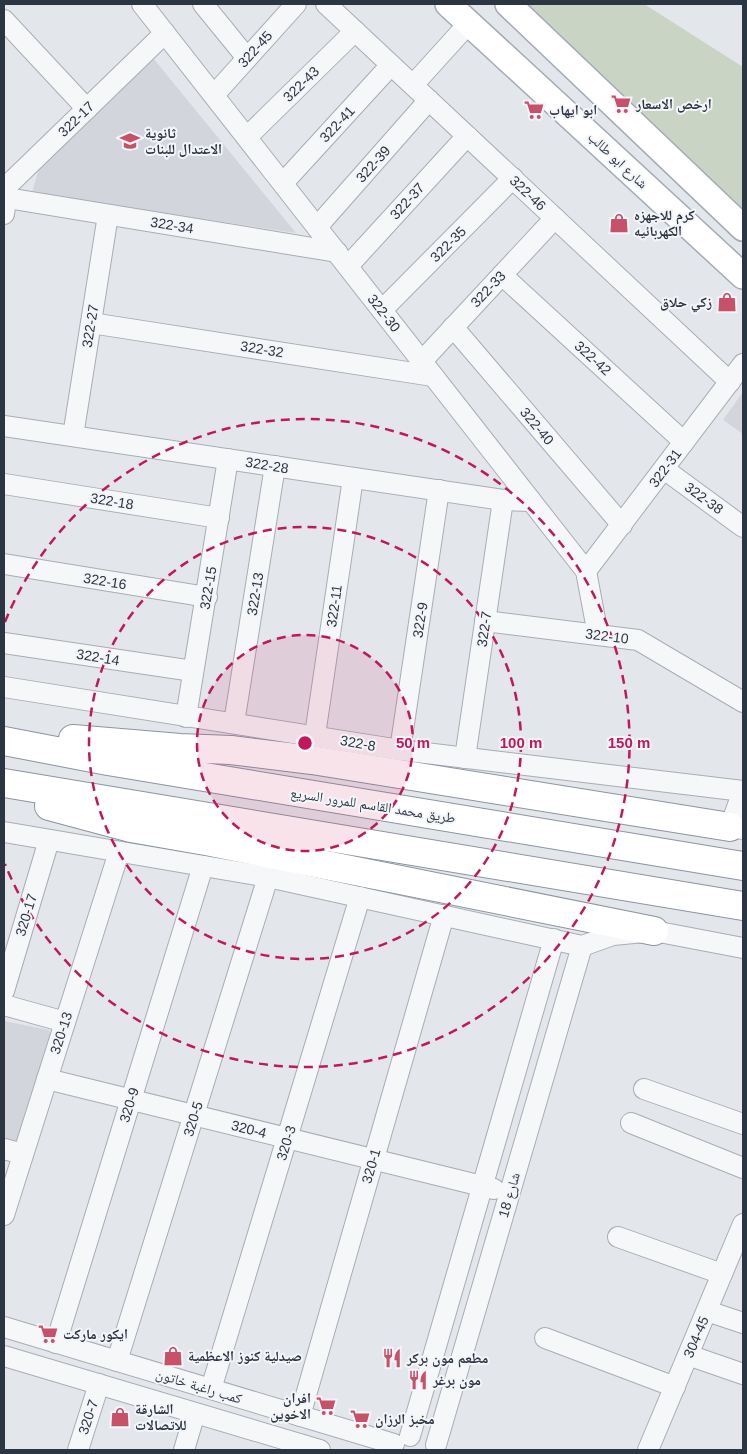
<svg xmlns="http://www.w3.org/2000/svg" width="747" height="1454" viewBox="0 0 747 1454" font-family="Helvetica,'Noto Naskh Arabic',sans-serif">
	<rect width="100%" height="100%" fill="#e3e6eb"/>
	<g fill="#d2d6dc">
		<polygon points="153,58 296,233 32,193 39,168"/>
		<polygon points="743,392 743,434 723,420"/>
		<polygon points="4,1021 49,1030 50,1034 21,1139 18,1141 4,1138"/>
	</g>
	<polygon fill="#c9d4c5" points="523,4 644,4 743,67 743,210"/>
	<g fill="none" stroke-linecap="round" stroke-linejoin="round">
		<defs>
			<g id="minor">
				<polyline points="142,4 586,571 598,635"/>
				<polyline points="203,4 247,58"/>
				<polyline points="326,4 730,382"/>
				<polyline points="4,20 87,109"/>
				<polyline points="413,85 469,23"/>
				<polyline points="214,95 296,4"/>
				<polyline points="247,137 355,31"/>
				<polyline points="283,183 391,65"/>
				<polyline points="7,198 337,252"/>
				<polyline points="4,214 8,185 165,33"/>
				<polyline points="317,227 429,100"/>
				<polyline points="348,266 467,136"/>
				<polyline points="502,275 684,442"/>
				<polyline points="382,310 513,178"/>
				<polyline points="91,323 433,376"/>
				<polyline points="453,327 622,525"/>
				<polyline points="422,361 555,218"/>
				<polyline points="4,426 503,500 531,501"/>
				<polyline points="73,436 108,215"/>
				<polyline points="664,469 743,527"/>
				<polyline points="4,484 219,518"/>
				<polyline points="4,564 207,597"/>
				<polyline points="586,571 743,364"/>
				<polyline points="485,621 638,640 743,702"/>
				<polyline points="4,643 193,671"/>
				<polyline points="4,687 400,750 743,791"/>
				<polyline points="186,717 228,459"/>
				<polyline points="234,723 275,466"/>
				<polyline points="315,735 353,478"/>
				<polyline points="400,750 439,490"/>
				<polyline points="465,758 503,500"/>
				<polyline points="743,829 730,827 743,791"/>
				<polyline points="4,832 268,877 582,946 613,935 654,931 743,948"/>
				<polyline points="4,991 49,840"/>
				<polyline points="4,1005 65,1022"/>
				<polyline points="47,1079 494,1189"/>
				<polyline points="644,1089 743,1124"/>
				<polyline points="631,1123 743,1168"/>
				<polyline points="4,1149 23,1154"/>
				<polyline points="4,1215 119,852"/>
				<polyline points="618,1237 722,1274"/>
				<polyline points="707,1311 743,1323"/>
				<polyline points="4,1327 394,1444"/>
				<polyline points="545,1338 675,1387"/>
				<polyline points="56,1343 203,866"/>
				<polyline points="688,1355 743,1374"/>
				<polyline points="4,1356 320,1450"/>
				<polyline points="117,1361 268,877"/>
				<polyline points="211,1389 360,897"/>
				<polyline points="300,1416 444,915"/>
				<polyline points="410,1436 554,939"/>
				<polyline points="436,1445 582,946"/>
				<polyline points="78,1450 99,1384"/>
				<polyline points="184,1450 195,1413"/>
				<polyline points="648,1450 743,1224"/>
			</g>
			<g id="major">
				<polyline points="448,4 743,276"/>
				<polyline points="508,4 743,228"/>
			</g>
			<g id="highway">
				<polyline points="73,739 180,748 231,750 312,760 730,827"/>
				<polyline points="4,741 108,761 743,866"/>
				<polyline points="4,783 743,906"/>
				<polyline points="49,806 131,828 211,842 654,931"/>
			</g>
		</defs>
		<use href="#minor" stroke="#a8adb5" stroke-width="22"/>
		<use href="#major" stroke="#a3abb6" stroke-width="28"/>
		<use href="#highway" stroke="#8b95a0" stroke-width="30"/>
		<use href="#minor" stroke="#f6f7f9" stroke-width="20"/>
		<use href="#major" stroke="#fff" stroke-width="25"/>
		<use href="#highway" stroke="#fff" stroke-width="28"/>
	</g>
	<circle cx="305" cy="743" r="108" fill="#c2185b" fill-opacity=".12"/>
	<g fill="none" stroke="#c2185b" stroke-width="2.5" stroke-dasharray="9 6">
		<circle cx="305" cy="743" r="108"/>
		<circle cx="305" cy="743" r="216"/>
		<path d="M5 622A324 324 0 1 1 5 864"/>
	</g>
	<defs>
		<symbol id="supermarket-bare" viewBox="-9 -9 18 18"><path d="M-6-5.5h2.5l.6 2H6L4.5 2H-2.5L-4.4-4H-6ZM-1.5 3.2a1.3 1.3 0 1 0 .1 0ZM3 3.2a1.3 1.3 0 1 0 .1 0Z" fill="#c75168" stroke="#f3f5f8" stroke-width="2.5" paint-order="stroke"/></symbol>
		<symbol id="school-bare" viewBox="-9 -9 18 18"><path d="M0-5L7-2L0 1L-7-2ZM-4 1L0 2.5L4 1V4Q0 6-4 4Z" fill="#c75168" stroke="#f3f5f8" stroke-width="2.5" paint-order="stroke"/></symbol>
		<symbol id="shop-bare" viewBox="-9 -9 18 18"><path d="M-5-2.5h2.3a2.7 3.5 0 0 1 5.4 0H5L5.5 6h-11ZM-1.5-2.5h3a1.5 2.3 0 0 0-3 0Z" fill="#c75168" stroke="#f3f5f8" stroke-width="2.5" paint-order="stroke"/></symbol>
		<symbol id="restaurant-bare" viewBox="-9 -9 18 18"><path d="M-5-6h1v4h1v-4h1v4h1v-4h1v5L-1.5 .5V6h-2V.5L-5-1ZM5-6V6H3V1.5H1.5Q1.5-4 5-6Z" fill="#c75168" stroke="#f3f5f8" stroke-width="2.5" paint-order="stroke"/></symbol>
	</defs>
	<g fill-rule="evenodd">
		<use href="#supermarket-bare" x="607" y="90" width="28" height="28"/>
		<use href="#supermarket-bare" x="520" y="96" width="28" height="28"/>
		<use href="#school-bare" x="116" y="127" width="28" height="28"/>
		<use href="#shop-bare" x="605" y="209" width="28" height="28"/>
		<use href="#shop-bare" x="713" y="288" width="28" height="28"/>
		<use href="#supermarket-bare" x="34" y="1320" width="28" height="28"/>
		<use href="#shop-bare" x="159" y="1342" width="28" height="28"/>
		<use href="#restaurant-bare" x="378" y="1344" width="28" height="28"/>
		<use href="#restaurant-bare" x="404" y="1366" width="28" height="28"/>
		<use href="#supermarket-bare" x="312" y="1392" width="28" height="28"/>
		<use href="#shop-bare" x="106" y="1403" width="28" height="28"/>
		<use href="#supermarket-bare" x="346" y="1405" width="28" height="28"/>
	</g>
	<g text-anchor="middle" stroke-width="4" stroke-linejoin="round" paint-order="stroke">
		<g font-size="14" fill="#2c3542" stroke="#f3f5f8">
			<text transform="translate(255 49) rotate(-48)" y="5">322-45</text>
			<text transform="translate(301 84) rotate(-44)" y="5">322-43</text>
			<text transform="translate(76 119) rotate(-44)" y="5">322-17</text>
			<text transform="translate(337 124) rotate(-47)" y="5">322-41</text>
			<text transform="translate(618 160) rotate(43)" y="5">شارع ابو طالب</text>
			<text transform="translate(373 164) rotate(-48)" y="5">322-39</text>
			<text transform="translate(528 193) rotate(43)" y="5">322-46</text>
			<text transform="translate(407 201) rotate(-48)" y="5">322-37</text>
			<text transform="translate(172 225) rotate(9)" y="5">322-34</text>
			<text transform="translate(448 244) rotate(-45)" y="5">322-35</text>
			<text transform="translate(488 289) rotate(-47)" y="5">322-33</text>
			<text transform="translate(384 313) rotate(52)" y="5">322-30</text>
			<text transform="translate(90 326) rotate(-81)" y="5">322-27</text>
			<text transform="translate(262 349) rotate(9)" y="5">322-32</text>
			<text transform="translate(593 358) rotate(42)" y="5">322-42</text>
			<text transform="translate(537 426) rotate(50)" y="5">322-40</text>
			<text transform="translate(267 465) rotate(9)" y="5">322-28</text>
			<text transform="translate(665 468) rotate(-53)" y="5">322-31</text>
			<text transform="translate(704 498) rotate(36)" y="5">322-38</text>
			<text transform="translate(112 501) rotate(9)" y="5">322-18</text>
			<text transform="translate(105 581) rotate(9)" y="5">322-16</text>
			<text transform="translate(208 588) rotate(-80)" y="5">322-15</text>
			<text transform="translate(255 594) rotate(-81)" y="5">322-13</text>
			<text transform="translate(334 606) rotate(-82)" y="5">322-11</text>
			<text transform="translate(420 620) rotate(-81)" y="5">322-9</text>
			<text transform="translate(484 629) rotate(-82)" y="5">322-7</text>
			<text transform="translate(607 636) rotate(7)" y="5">322-10</text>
			<text transform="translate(98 657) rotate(9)" y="5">322-14</text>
			<text transform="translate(358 743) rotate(10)" y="5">322-8</text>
			<text transform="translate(373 805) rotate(9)" y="5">طريق محمد القاسم للمرور السريع</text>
			<text transform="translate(26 915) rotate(-73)" y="5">320-17</text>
			<text transform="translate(61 1033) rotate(-72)" y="5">320-13</text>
			<text transform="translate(129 1105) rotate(-73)" y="5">320-9</text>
			<text transform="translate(193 1119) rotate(-73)" y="5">320-5</text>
			<text transform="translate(249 1129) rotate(14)" y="5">320-4</text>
			<text transform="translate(286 1143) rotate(-73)" y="5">320-3</text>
			<text transform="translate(371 1166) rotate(-74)" y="5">320-1</text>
			<text transform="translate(509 1195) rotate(-74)" y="5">شارع 18</text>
			<text transform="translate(696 1337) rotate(-67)" y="5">304-45</text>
			<text transform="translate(199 1386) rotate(17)" y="5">كمب راغبة خاتون</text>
			<text transform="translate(88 1417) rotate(-72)" y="5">320-7</text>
		</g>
		<g font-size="14" font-weight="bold" fill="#2c3542" stroke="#f3f5f8" text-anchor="start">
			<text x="636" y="109">ارخص الاسعار</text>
			<text x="549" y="115">ابو ايهاب</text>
			<text x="145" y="138">ثانوية<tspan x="145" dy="16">الاعتدال للبنات</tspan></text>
			<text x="634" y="220">كرم للاجهزه<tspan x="634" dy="16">الكهربائيه</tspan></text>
			<text x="712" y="307" text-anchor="end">زكي حلاق</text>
			<text x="63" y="1339">ايكور ماركت</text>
			<text x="188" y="1361">صيدلية كنوز الاعظمية</text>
			<text x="407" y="1363">مطعم مون بركر</text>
			<text x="433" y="1385">مون برغر</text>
			<text x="311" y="1403" text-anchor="end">افران<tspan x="311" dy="16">الاخوين</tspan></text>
			<text x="135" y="1414">الشارقة<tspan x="135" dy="16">للاتصالات</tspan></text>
			<text x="375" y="1424">مخبز الرزان</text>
		</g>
	</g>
	<circle cx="305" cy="743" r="8" fill="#c2185b" stroke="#f3f5f8" stroke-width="2.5"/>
	<g font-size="15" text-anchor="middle" font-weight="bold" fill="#c2185b" stroke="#f3f5f8" stroke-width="4" stroke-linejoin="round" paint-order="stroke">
		<text x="413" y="748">50 m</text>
		<text x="521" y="748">100 m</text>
		<text x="629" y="748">150 m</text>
	</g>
	<rect width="747" height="1454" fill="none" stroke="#2c3542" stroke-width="10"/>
</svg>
